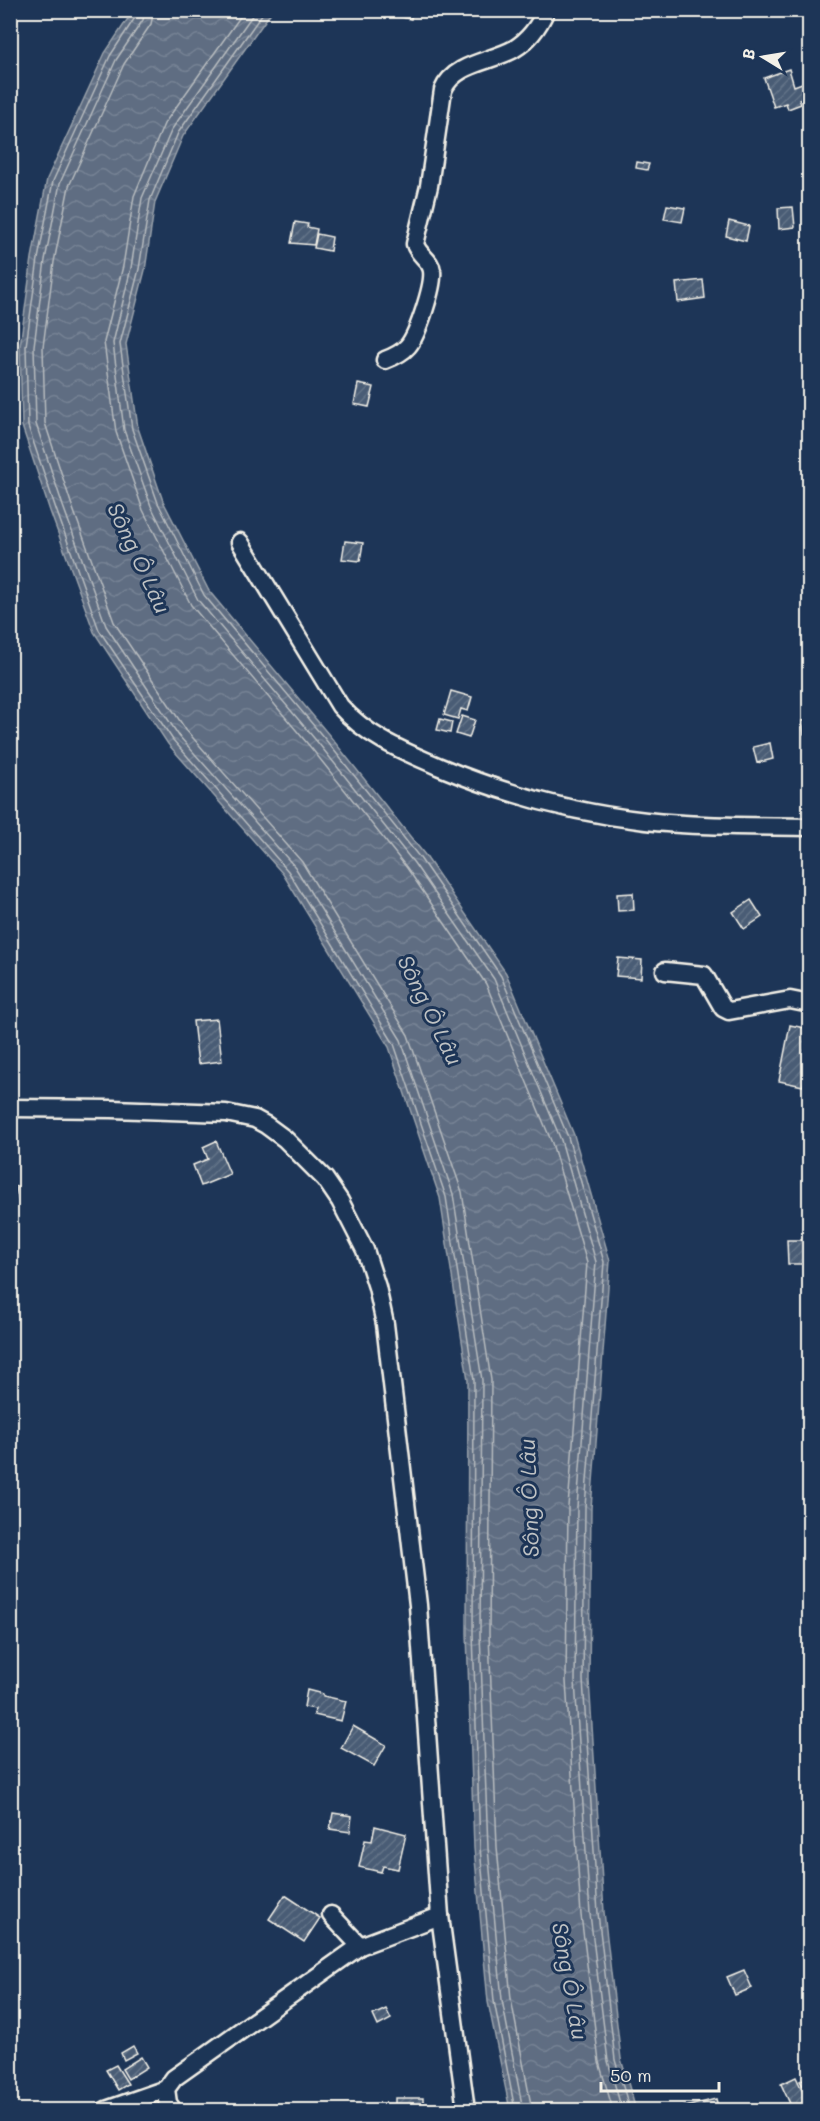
<svg xmlns="http://www.w3.org/2000/svg" width="820" height="2121" viewBox="0 0 820 2121" font-family="Mali,sans-serif">
	<defs>
		<pattern id="water-waves" width="16" height="10" patternUnits="userSpaceOnUse" patternTransform="scale(1.5)"><rect width="16" height="10" fill="#5e6d82"/><path d="M0 5q4-4 8 0t8 0" fill="none" stroke="#768294"/></pattern>
		<pattern id="building-hatch" width="6" height="6" patternUnits="userSpaceOnUse" patternTransform="scale(1.5)"><rect width="6" height="6" fill="#485b74"/><path d="M-1 1l2-2M0 6l6-6M5 7l2-2" fill="none" stroke="#637388"/></pattern>
	</defs>
	<rect width="100%" height="100%" fill="#1d3557"/>
	<filter id="ink" filterUnits="userSpaceOnUse"><feTurbulence type="fractalNoise" baseFrequency=".0167" numOctaves="2"/><feDisplacementMap in="SourceGraphic" scale="12" xChannelSelector="R" yChannelSelector="G"/><feConvolveMatrix kernelMatrix="1 2 1 2 8 2 1 2 1" color-interpolation-filters="sRGB"/></filter>
	<g filter="url(#ink)">
		<polygon fill="url(#water-waves)" stroke="#9aa2ab" stroke-width="1.5" points="133,11 272,11 183,136 155,202 145,270 126,344 138,428 163,501 209,591 329,735 425,855 506,973 574,1135 610,1261 591,1508 589,1680 604,1912 621,2059 636,2110 510,2110 488,2002 474,1848 467,1633 468,1380 440,1198 389,1047 283,874 168,744 94,632 50,511 22,426 20,346 32,258 47,179 105,53"/>
		<g fill="none" stroke-linecap="round" stroke-linejoin="round">
			<g stroke="#b8bcbf" stroke-width="1.5">
				<polyline points="137,10 136,16 110,56 53,181 38,259 26,346 28,426 56,509 99,630 173,740 288,871 394,1044 446,1197 474,1380 473,1633 480,1848 494,2001 515,2110"/>
				<polyline points="145,10 143,20 116,60 60,183 45,260 34,346 36,424 63,506 106,626 179,736 295,867 401,1040 453,1194 482,1380 480,1633 488,1848 502,2000 523,2110"/>
				<polyline points="154,10 151,24 124,64 69,186 54,262 43,347 45,423 71,503 114,622 186,730 302,862 408,1035 462,1192 491,1380 489,1633 497,1847 511,1999 532,2110"/>
				<polyline points="245,10 164,124 134,196 123,266 104,342 116,432 143,510 191,605 312,749 407,868 486,984 552,1143 587,1263 568,1507 566,1681 581,1915 599,2062 613,2110"/>
				<polyline points="256,10 172,129 142,198 131,268 113,343 124,430 151,506 198,600 319,744 414,863 494,979 561,1140 596,1262 577,1507 575,1681 590,1914 608,2061 622,2110"/>
				<polyline points="265,10 178,133 150,200 139,269 120,344 132,429 158,503 204,595 325,739 420,858 501,976 568,1137 604,1262 585,1507 583,1680 598,1913 615,2060 630,2110"/>
			</g>
		</g>
		<g fill="url(#building-hatch)" stroke="#f4f1e8" stroke-width="1.5">
			<polygon points="393,10 413,10 411,19 392,15"/>
			<polygon points="789,69 794,86 810,80 810,95 799,99 801,104 788,109 786,103 774,107 764,78"/>
			<polygon points="637,162 649,164 647,170 636,168"/>
			<polygon points="667,205 685,208 682,222 664,219"/>
			<polygon points="793,207 795,227 779,229 778,208"/>
			<polygon points="729,221 749,226 746,241 726,236"/>
			<polygon points="295,222 308,224 307,227 317,229 314,245 291,243"/>
			<polygon points="317,234 332,237 330,251 314,248"/>
			<polygon points="703,280 705,298 678,302 676,283"/>
			<polygon points="358,384 374,387 369,407 354,404"/>
			<rect x="805" y="525" width="5" height="16"/>
			<polygon points="345,541 363,543 360,561 342,559"/>
			<polygon points="451,691 472,697 468,711 461,709 458,719 444,715"/>
			<polygon points="462,716 475,720 469,738 456,734"/>
			<polygon points="440,719 452,722 450,733 437,730"/>
			<polygon points="810,720 810,733 804,734 802,721"/>
			<rect x="805" y="735" width="5" height="19"/>
			<polygon points="770,743 773,759 757,763 753,747"/>
			<polygon points="633,893 634,910 618,911 617,894"/>
			<polygon points="751,900 762,917 744,929 733,912"/>
			<polygon points="618,958 642,960 641,978 616,976"/>
			<polygon points="217,1019 222,1061 198,1064 193,1021"/>
			<polygon points="790,1025 810,1029 810,1071 806,1070 803,1086 779,1081"/>
			<polygon points="216,1141 230,1174 201,1186 193,1165 208,1159 203,1147"/>
			<polygon points="10,1186 17,1187 14,1203 10,1202"/>
			<polygon points="807,1191 810,1191 810,1214 804,1212"/>
			<polygon points="787,1240 810,1240 810,1264 788,1264"/>
			<polygon points="810,1575 810,1597 806,1576"/>
			<polygon points="307,1690 323,1694 323,1696 346,1701 341,1721 314,1715 315,1709 304,1707"/>
			<polygon points="353,1726 386,1745 374,1766 341,1748"/>
			<polygon points="333,1813 352,1816 350,1832 330,1829"/>
			<polygon points="375,1826 406,1834 398,1869 383,1866 381,1872 359,1867 365,1840 372,1841"/>
			<polygon points="285,1895 320,1918 304,1942 269,1919"/>
			<polygon points="744,1970 752,1988 735,1995 727,1977"/>
			<polygon points="386,2009 391,2019 378,2026 373,2015"/>
			<polygon points="133,2046 137,2053 124,2060 121,2053"/>
			<polygon points="141,2057 147,2067 128,2079 122,2069"/>
			<polygon points="116,2065 128,2084 118,2090 106,2070"/>
			<polygon points="810,2075 810,2096 800,2081"/>
			<polygon points="796,2077 809,2105 793,2110 781,2084"/>
			<rect x="395" y="2098" width="28" height="12"/>
			<polygon points="716,2099 719,2110 682,2110 681,2108"/>
		</g>
		<g fill="none" stroke-linecap="round" stroke-linejoin="round">
			<defs>
				<g id="minor">
					<path d="M385,360C393,357 402,353 408,346C418,334 434,285 432,271C431,260 418,255 415,244L429,186L443,90C454,63 491,62 514,49C529,40 539,26 546,10"/>
					<path d="M240,542L340,706C367,737 403,751 440,767C505,794 575,813 646,821C700,827 755,826 810,827"/>
					<polyline points="665,971 704,975 723,1008 729,1011 790,1000 810,1004"/>
					<polyline points="10,1108 112,1109 226,1113 255,1119 266,1125 285,1139 325,1179 340,1201 365,1250 377,1287 385,1324 418,1605 440,1916 466,2110"/>
					<polyline points="331,1915 360,1946"/>
					<polyline points="106,2110 166,2089"/>
					<polyline points="173,2110 168,2103 166,2089 174,2078 360,1946 440,1916"/>
				</g>
			</defs>
			<use href="#minor" stroke="#f4f1e8" stroke-width="21"/>
			<use href="#minor" stroke="#1d3557" stroke-width="16"/>
		</g>
	</g>
	<g text-anchor="middle" stroke-width="6" stroke-linejoin="round" paint-order="stroke">
		<g font-size="22" font-style="italic" fill="#c0c3c4" stroke="#1d3557">
			<text transform="translate(139 558) rotate(65)" y="8">Sông Ô Lâu</text>
			<text transform="translate(430 1010) rotate(64)" y="8">Sông Ô Lâu</text>
			<text transform="translate(529 1498) rotate(-92)" y="8">Sông Ô Lâu</text>
			<text transform="translate(570 1981) rotate(80)" y="8">Sông Ô Lâu</text>
		</g>
	</g>
	<rect width="820" height="2121" fill="none" stroke="#1d3557" stroke-width="36"/>
	<rect x="18" y="18" width="784" height="2085" fill="none" stroke="#f4f1e8" stroke-width="2" filter="url(#ink)"/>
	<g transform="translate(763 57) rotate(281)" stroke="#1d3557" stroke-width="4.5" paint-order="stroke">
	<path d="M0-4.5L10 22L0 15L-10 22Z" fill="#f4f1e8"/>
	<text y="-9" font-size="16" font-weight="bold" text-anchor="middle" fill="#f4f1e8">B</text>
	</g>
	<path d="M601 2082v9h118v-9" fill="none" stroke="#f4f1e8" stroke-width="3"/>
	<text x="610" y="2082" font-size="18" fill="#f4f1e8" stroke="#1d3557" stroke-width="4.5" paint-order="stroke">50 m</text>
</svg>
